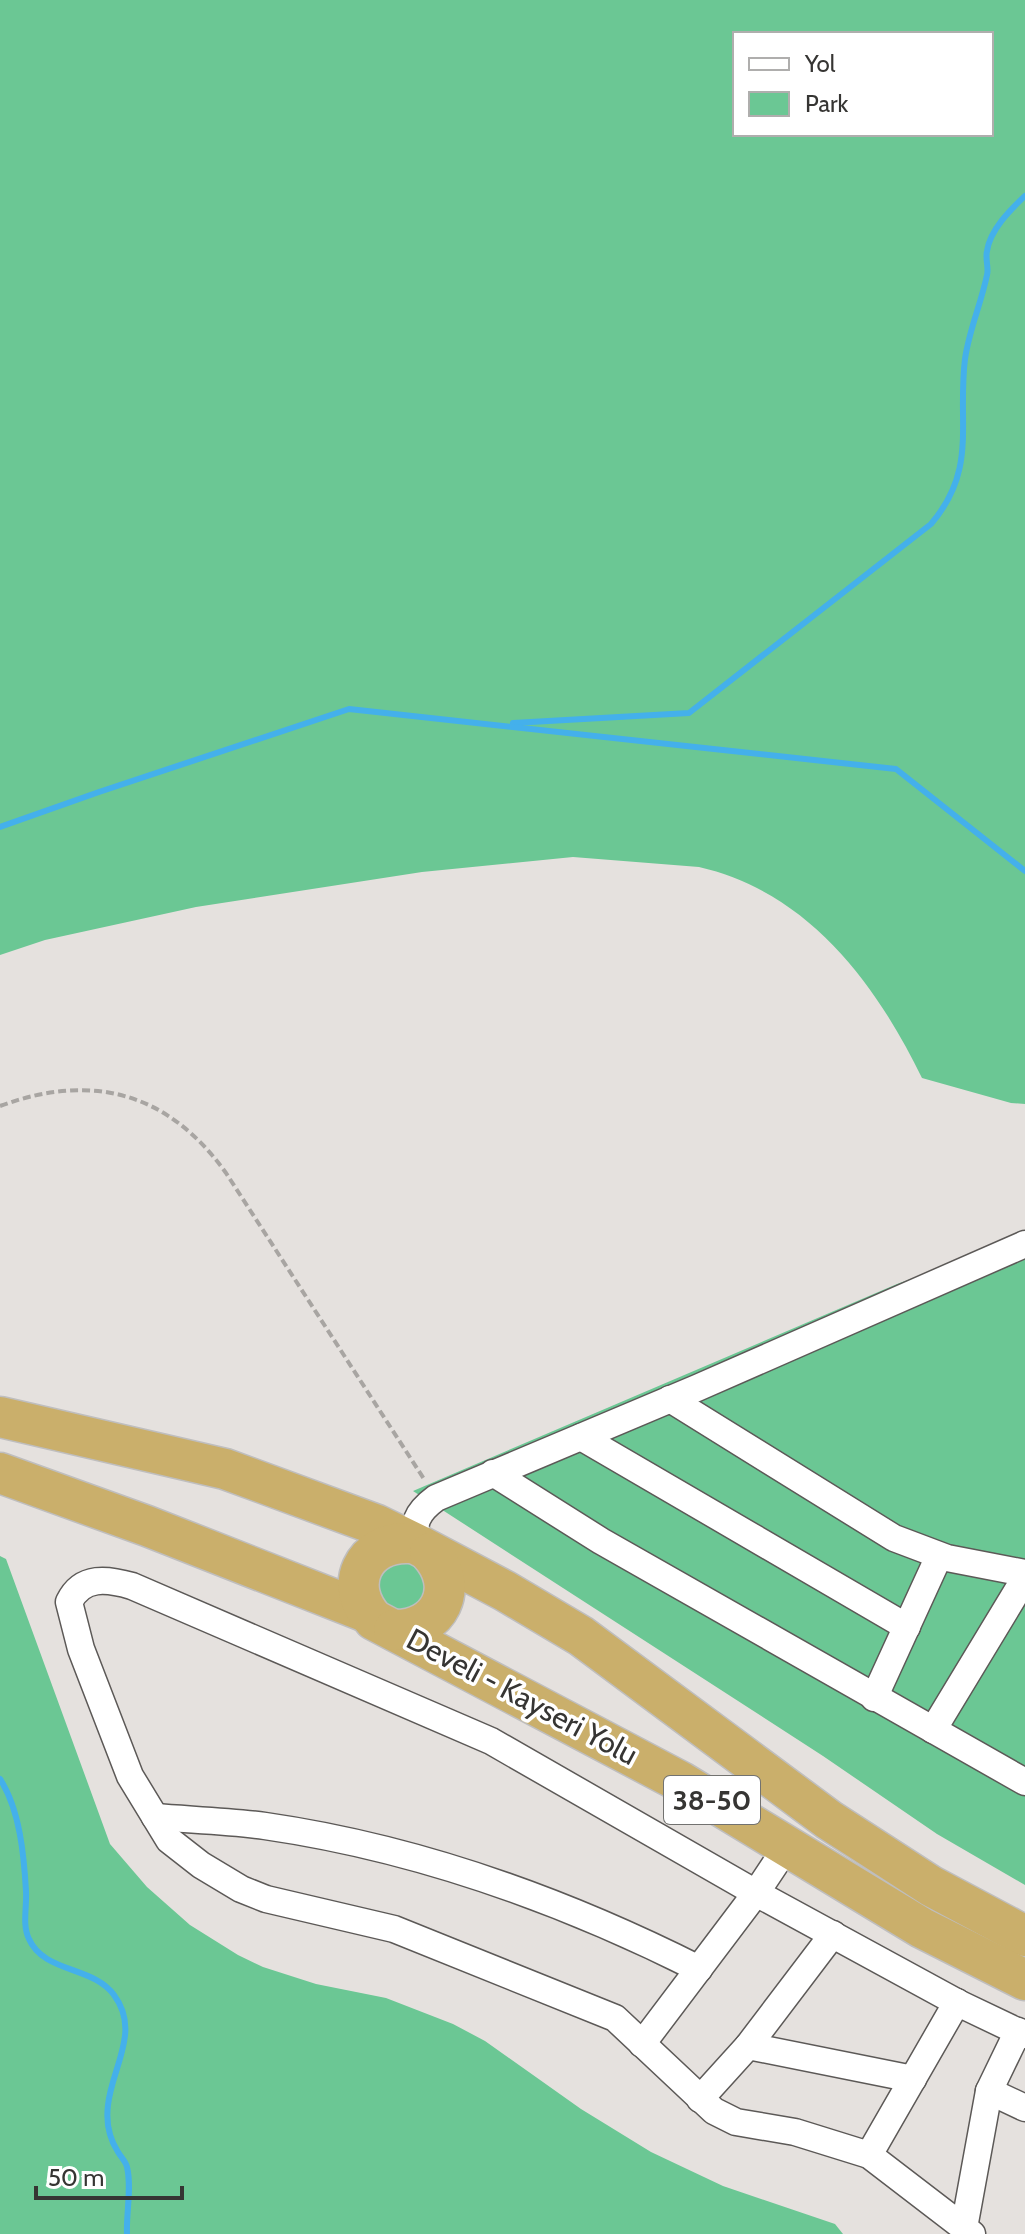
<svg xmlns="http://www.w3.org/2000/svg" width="1025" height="2234" viewBox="0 0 1025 2234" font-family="Cabin,sans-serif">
	<rect width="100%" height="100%" fill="#e5e1de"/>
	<g fill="#6bc794" fill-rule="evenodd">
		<path d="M0,0H1025V1104L1011,1103L922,1078C875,982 808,892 699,867L573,857L422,872L196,907L45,940L0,955ZM735,34H991V134H735Z"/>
		<polygon points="1025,1237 1025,1885 937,1834 823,1756 413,1491 897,1284"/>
		<polygon points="0,1556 6,1559 110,1844 147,1887 190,1925 238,1955 263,1967 316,1984 386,1998 453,2024 485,2041 581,2109 651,2152 723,2186 835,2224 843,2234 0,2234"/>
		<polygon points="384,1562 421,1563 429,1599 396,1616 372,1589"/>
	</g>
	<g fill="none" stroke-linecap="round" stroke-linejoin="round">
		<g stroke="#44b0eb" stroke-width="6">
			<path d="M513,723L689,713L931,524C978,469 957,423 965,359C969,330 981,304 987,275C989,268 985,259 987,251C990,230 1010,210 1025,196"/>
			<polyline points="0,827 99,792 349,709 896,769 1025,871"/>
			<path d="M0,1779C20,1810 24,1856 26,1891C27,1907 22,1925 29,1939C44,1973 93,1966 114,1995C141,2031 112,2067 108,2105C106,2121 109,2138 118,2152C121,2157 126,2162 127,2167C132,2188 126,2213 127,2234"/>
		</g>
		<defs>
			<g id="minor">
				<polyline points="670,1399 894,1538 947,1558 1025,1573"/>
				<polyline points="581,1437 907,1627"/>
				<polyline points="493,1473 601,1541 1025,1782"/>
				<path d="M420,1546C410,1525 417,1512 436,1498L697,1388L1025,1244"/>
				<polyline points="874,1698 939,1556"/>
				<polyline points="933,1730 1025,1578"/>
				<path d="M155,1817C191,1820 229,1821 265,1826C417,1848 562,1900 699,1969"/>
				<polyline points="642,2044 756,1893 788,1845"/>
				<polyline points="748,2046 913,2079"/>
				<polyline points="989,2091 1025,2108"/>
				<polyline points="700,2099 748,2046 833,1934"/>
				<polyline points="869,2155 957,2002"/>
				<polyline points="964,2228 989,2091 1018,2031"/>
				<path d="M972,2234L869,2155L795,2132L736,2122L714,2111L615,2018L394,1929L266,1899L241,1889L201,1865L169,1840L130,1776L81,1649L69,1602C82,1575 108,1579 132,1586L491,1741L756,1893L958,2003L1025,2035"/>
			</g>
			<g id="highway">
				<polyline points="0,1417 225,1469 377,1525 420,1546 505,1591 581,1636 829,1820 931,1886 1025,1936"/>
				<polyline points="0,1473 147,1526 366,1612"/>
				<path d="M409,1543C363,1541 342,1586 374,1620L681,1782L922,1928L1025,1980"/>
				<path d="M394,1630C440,1631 461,1587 430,1553"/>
			</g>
		</defs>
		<use href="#minor" stroke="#5c5957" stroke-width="29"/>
		<use href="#highway" stroke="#bfbebe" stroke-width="43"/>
		<path stroke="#a8a5a2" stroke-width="4" stroke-dasharray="8 4" stroke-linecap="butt" d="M0,1106C92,1072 168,1092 226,1173L424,1479"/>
		<use href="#minor" stroke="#fff" stroke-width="26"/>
		<use href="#highway" stroke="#caaf6b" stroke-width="40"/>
	</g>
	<g text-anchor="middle" stroke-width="7" stroke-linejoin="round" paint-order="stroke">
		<rect fill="#fff" stroke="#727270" stroke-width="2" x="664" y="1776" width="96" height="48" rx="6"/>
		<g font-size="28" font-weight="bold" fill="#363533">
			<text x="712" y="1810">38-50</text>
		</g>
		<g font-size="30" fill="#363533" stroke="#fff">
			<text transform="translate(522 1697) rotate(28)" y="10">Develi - Kayseri Yolu</text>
		</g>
	</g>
	<rect x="733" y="32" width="260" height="104" fill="#ffffff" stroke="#afaead" stroke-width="2"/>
	<rect x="749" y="58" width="40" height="12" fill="#ffffff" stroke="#afaead" stroke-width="2"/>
	<text x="805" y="72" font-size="24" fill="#363533">Yol</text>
	<rect x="749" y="92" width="40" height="24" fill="#6bc794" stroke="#afaead" stroke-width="2"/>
	<text x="805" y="112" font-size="24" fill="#363533">Park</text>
	<path d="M36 2186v12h146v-12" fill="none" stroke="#363533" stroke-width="4"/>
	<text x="48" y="2186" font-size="24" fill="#363533" stroke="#ffffff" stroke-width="6" paint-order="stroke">50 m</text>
</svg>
